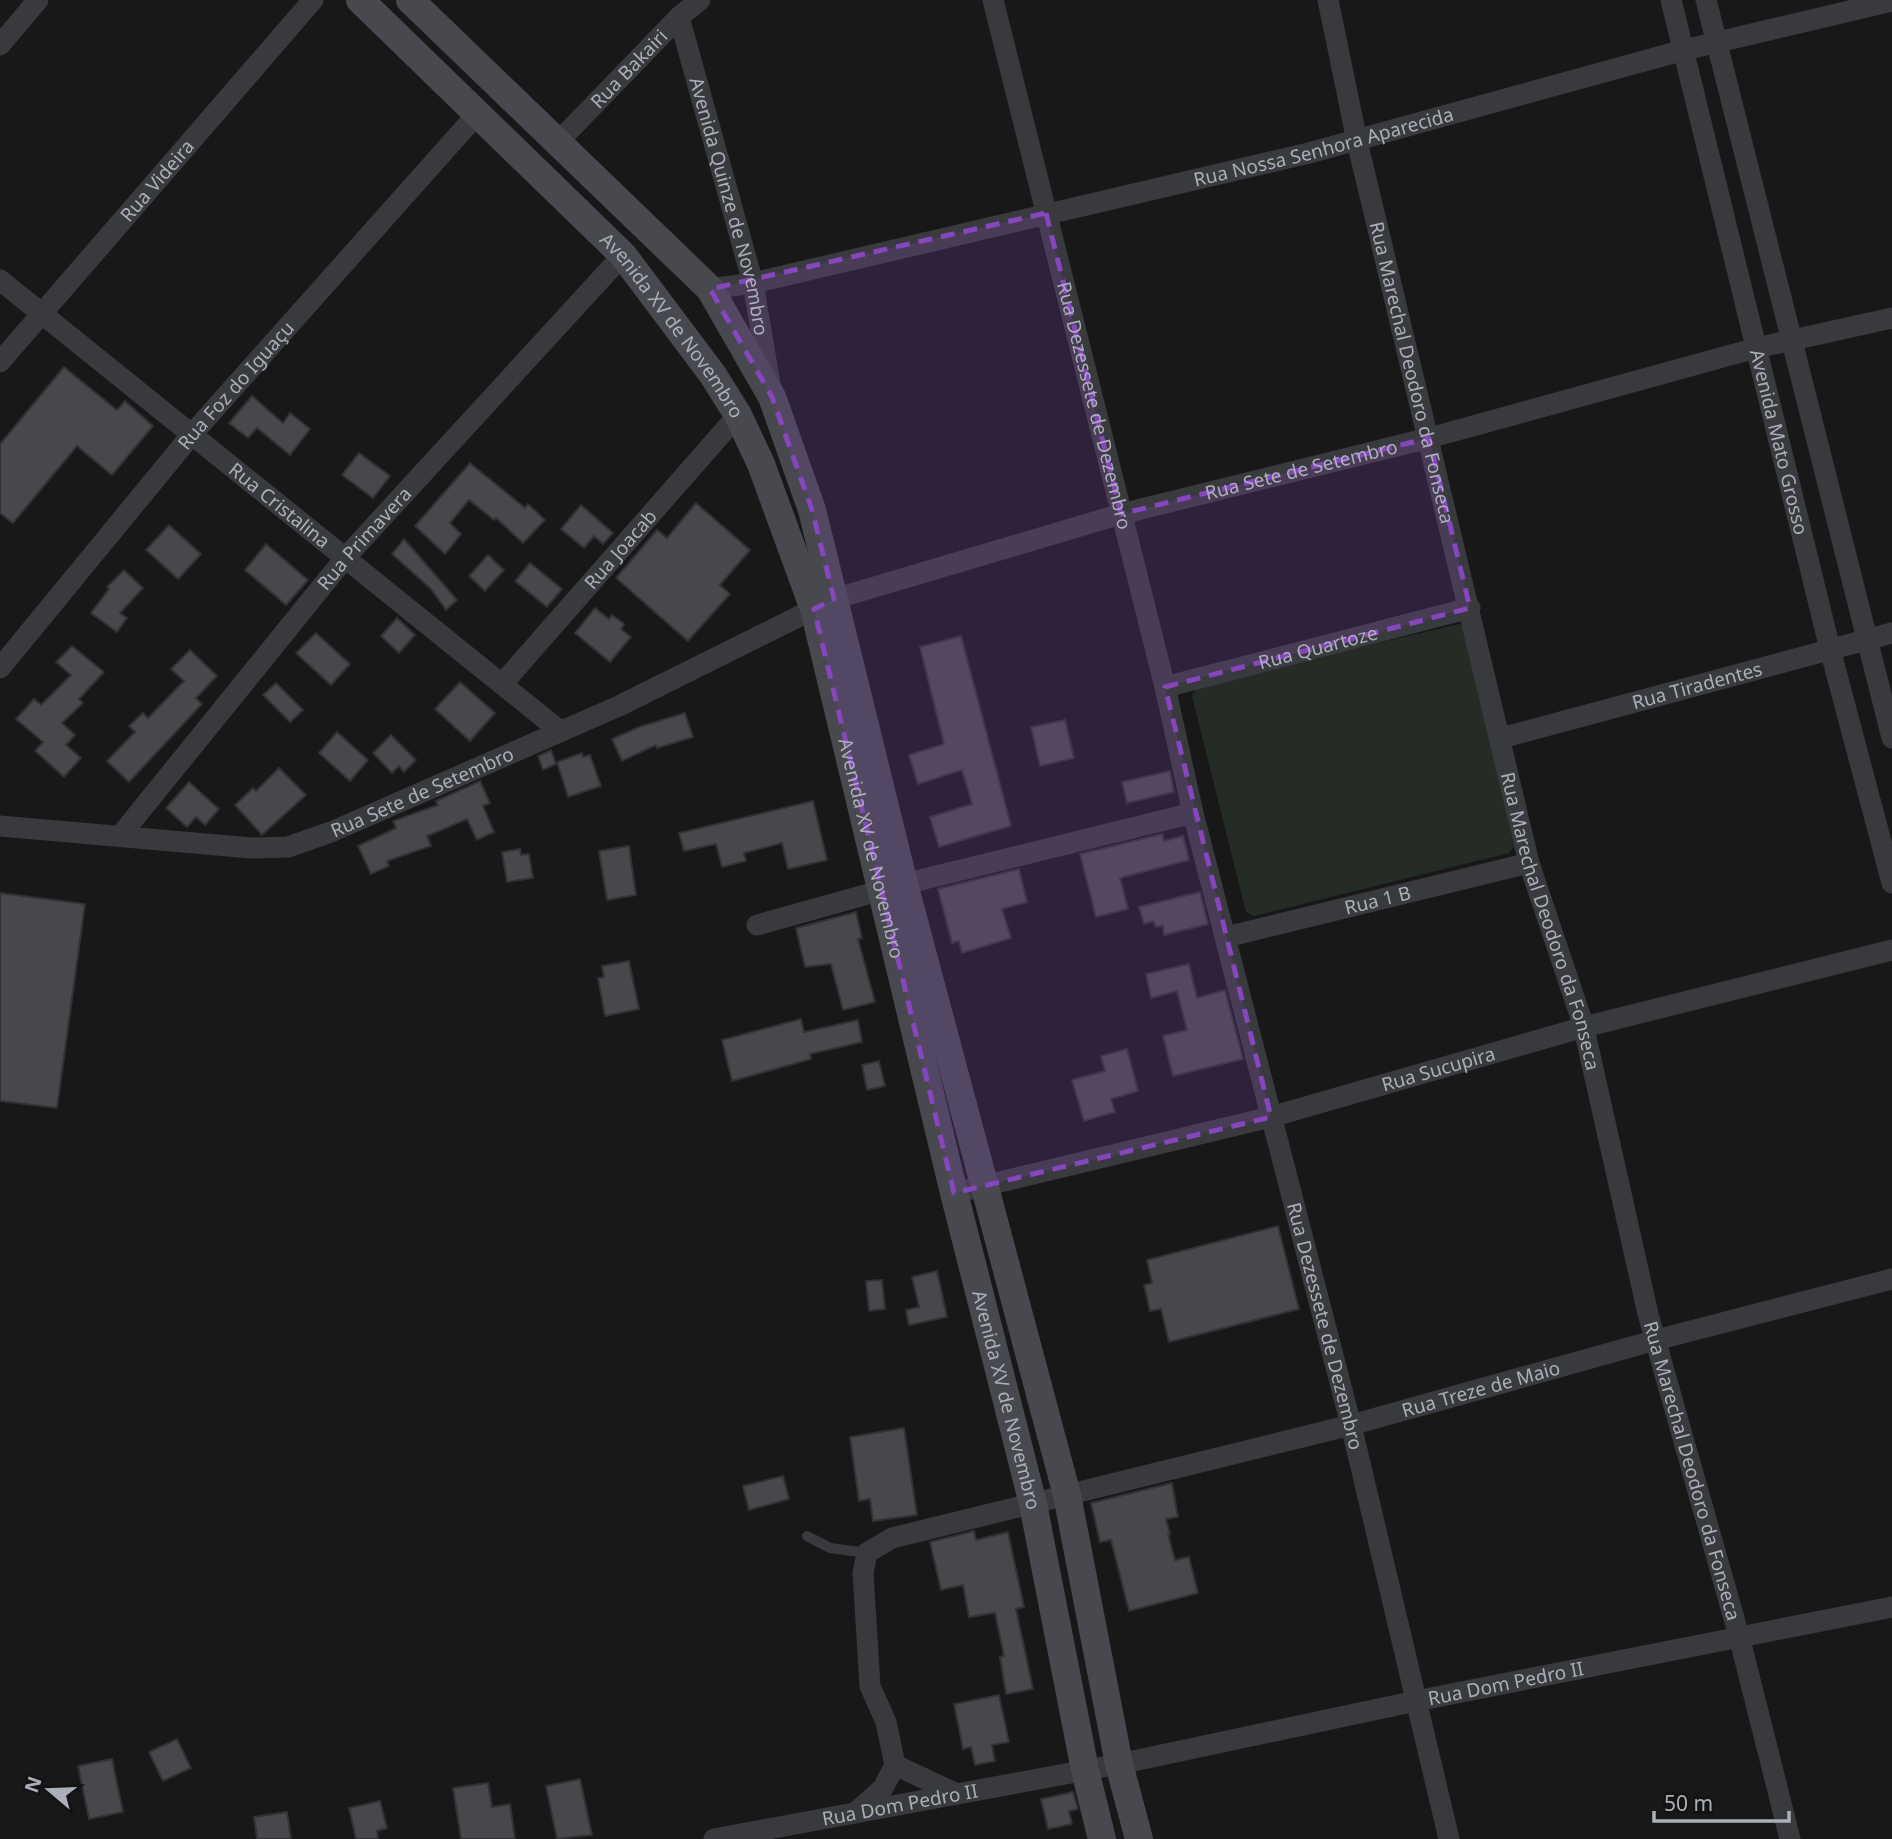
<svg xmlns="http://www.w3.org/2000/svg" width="1892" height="1839" viewBox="0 0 1892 1839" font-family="'Noto Sans',sans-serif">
	<rect width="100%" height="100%" fill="#181819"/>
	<polygon fill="#242c25" points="1460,624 1467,632 1514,847 1509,853 1254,916 1246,912 1192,696 1198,685"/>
	<g fill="#47484c" stroke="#323235" stroke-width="2">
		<polygon points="64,367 117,410 125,401 153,426 112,475 77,446 13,523 0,513 0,444"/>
		<polygon points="252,396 283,423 290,413 310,429 290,455 257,428 248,438 229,423"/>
		<polygon points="359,453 390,476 373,498 342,475"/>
		<polygon points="470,463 525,508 528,504 545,520 523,543 496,518 494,520 469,500 450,523 461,534 445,554 415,526"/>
		<polygon points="696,503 750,550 720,585 730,594 688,641 616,578 657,530 667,538"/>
		<polygon points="581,505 613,533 603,544 594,536 584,548 561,529"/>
		<polygon points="169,525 201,554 178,579 146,550"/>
		<polygon points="404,539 457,600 446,610 431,589 392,554"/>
		<polygon points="266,544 308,580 286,605 245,570"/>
		<polygon points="488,555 504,570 485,591 469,576"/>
		<polygon points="530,563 562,589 547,607 515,581"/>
		<polygon points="124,570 143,588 120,613 127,618 117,632 91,613 109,589 107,587"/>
		<polygon points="595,608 609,619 612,615 624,624 621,629 631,637 610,662 575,633"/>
		<polygon points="397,618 415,635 399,653 381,636"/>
		<polygon points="316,633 350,664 331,685 296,653"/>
		<polygon points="961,636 1011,826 939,847 930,817 972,804 962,770 918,784 909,755 944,744 920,647"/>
		<polygon points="72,646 104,672 79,699 83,703 62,723 75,735 66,745 81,758 64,777 35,751 43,742 16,719 34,699 41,705 71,675 56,662"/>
		<polygon points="190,650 217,676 196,698 202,704 129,782 107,761 135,732 129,726 143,713 148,718 184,681 171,669"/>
		<polygon points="460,682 495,713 470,741 435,709"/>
		<polygon points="276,683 303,710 290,722 263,695"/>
		<polygon points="685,713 693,737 657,748 656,745 622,761 612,739 639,727"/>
		<polygon points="1065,720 1074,758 1040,766 1031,727"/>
		<polygon points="337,732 368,760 350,781 319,753"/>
		<polygon points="391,735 416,760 404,772 399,766 392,773 373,753"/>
		<polygon points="551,750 556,764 543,770 538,756"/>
		<polygon points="582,753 583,757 590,755 601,786 568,797 557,762"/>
		<polygon points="279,768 306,795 262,835 235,805 253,788 256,791"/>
		<polygon points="1170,771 1174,792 1127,803 1122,782"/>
		<polygon points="480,781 490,803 483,806 494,832 477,840 467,819 427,836 431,846 387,861 389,866 371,874 358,846 396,828 393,821 438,805 436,801"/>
		<polygon points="189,782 219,809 205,825 196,817 187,827 166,808"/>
		<polygon points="813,801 827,860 788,869 782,843 744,853 746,861 722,867 716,844 684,851 679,833"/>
		<polygon points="1162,834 1164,841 1183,836 1189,860 1120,878 1128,909 1096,917 1080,854"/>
		<polygon points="629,846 636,895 607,900 599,851"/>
		<polygon points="520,849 521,855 529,854 533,878 507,882 502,852"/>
		<polygon points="1019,869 1027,902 1002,909 1011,938 962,953 959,941 952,943 938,889"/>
		<polygon points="1200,892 1208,924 1164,935 1163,926 1156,927 1153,921 1144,924 1139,907"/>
		<polygon points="0,893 85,904 57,1108 0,1101"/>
		<polygon points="856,912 862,938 858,939 875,1002 843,1010 831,964 805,967 796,928"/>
		<polygon points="629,961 639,1009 605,1016 598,978 604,977 602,966"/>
		<polygon points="1189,964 1197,998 1225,990 1243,1059 1173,1076 1163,1036 1187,1030 1177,991 1151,998 1146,974"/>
		<polygon points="801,1019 804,1032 858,1020 862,1042 810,1054 811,1059 732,1081 722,1040"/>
		<polygon points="1127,1049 1138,1091 1111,1099 1115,1112 1084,1121 1072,1080 1105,1071 1101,1056"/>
		<polygon points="879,1061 885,1086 867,1090 862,1065"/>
		<polygon points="1278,1226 1299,1309 1169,1342 1161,1309 1150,1311 1144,1285 1152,1283 1147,1260"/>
		<polygon points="937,1271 947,1317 909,1325 906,1310 919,1307 912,1277"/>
		<polygon points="882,1280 885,1309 869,1311 866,1281"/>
		<polygon points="904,1428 917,1515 873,1521 870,1499 859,1501 850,1437"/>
		<polygon points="783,1476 789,1499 749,1510 743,1486"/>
		<polygon points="1172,1483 1178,1517 1166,1519 1170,1534 1168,1534 1175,1560 1189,1557 1198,1593 1129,1611 1111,1540 1100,1542 1091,1503"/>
		<polygon points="974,1531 976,1540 1008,1532 1024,1607 1016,1609 1033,1689 1006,1694 1000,1657 1004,1656 995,1613 969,1617 963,1585 941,1590 930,1542"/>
		<polygon points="999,1695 1009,1742 992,1745 995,1761 975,1765 971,1747 963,1749 954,1704"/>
		<polygon points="177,1739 191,1768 163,1781 149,1752"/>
		<polygon points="112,1759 123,1812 89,1819 78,1766"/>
		<polygon points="580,1779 592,1835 557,1839 546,1786"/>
		<polygon points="488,1783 492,1807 510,1804 515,1839 461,1839 453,1788"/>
		<polygon points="1073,1792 1078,1809 1069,1811 1072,1824 1048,1829 1041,1799"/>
		<polygon points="380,1801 387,1828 377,1831 378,1839 356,1839 349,1808"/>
		<polygon points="287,1812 291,1839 257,1839 254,1817"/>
	</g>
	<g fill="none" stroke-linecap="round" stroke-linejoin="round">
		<polyline stroke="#393a3e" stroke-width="10" points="807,1536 830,1548 867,1553"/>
		<g stroke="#393a3e" stroke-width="21">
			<path id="s1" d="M993,0L1165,687L1193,813L1351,1425L1449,1839"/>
			<path id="s2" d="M1328,0L1357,141L1529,863L1583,1024L1648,1314L1739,1636L1790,1839"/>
			<path id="s3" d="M1671,0L1830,649L1892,883"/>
			<polyline points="1706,0 1892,738"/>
			<path id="s4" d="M679,17L753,283L770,384"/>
			<polyline points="0,45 38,0"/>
			<path id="s5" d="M558,142L679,17L700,0"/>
			<path id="s6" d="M0,280L560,731"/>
			<path id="s7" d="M710,289L753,283L1309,153L1684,50L1892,1"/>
			<path id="s8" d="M0,362L313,0"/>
			<path id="s9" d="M0,668L193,433L479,112"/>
			<path id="s10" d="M503,683L738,415"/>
			<path id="s11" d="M1165,687L1470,608"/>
			<path id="s12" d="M1501,738L1892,633"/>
			<path id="s13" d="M0,826L251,848L288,847L331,832L619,706L834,599L1121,514L1429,438L1756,348L1892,318"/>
			<path id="s14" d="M120,836L345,558L623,255"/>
			<polyline points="757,925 904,884 1193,813"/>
			<path id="s15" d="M1226,937L1529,863"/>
			<path id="s16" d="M954,1193L1271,1117L1584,1027L1892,950"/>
			<polyline points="895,1765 957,1794"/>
			<path id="s17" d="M855,1813L883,1788L895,1765L886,1722L870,1686L863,1573L867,1553L892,1538L1351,1425L1656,1340L1892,1279"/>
			<path id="s18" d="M714,1839L1119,1764L1416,1701L1892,1607"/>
		</g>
		<g stroke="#47494e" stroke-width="28">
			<path id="s19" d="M360,0L623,255L713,375L738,415L761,464L814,609L954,1193L1033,1504L1085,1770L1102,1839"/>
			<polyline points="410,0 710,289 772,397 812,510 904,884 1067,1495 1119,1764 1139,1839"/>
		</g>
	</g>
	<path fill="#8546be" fill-opacity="0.2" stroke="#8546be" stroke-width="5" stroke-dasharray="14 9" stroke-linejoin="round" d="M1046,213L1121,514L1429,438L1470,608L1165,687L1271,1117L954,1193L814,609L834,599L812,510L772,397L710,289Z"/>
	<g text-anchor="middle" stroke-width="5" stroke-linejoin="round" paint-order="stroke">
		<g font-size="19" fill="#abafb8" stroke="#131314">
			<text dy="7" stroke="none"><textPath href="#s5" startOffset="102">Rua Bakairi</textPath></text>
			<text dy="7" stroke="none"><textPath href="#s7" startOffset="630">Rua Nossa Senhora Aparecida</textPath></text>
			<text dy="7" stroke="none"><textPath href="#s8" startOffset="240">Rua Videira</textPath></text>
			<text dy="7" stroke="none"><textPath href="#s4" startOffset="196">Avenida Quinze de Novembro</textPath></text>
			<text dy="7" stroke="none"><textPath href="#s19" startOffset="452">Avenida XV de Novembro</textPath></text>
			<text dy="7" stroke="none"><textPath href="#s2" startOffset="382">Rua Marechal Deodoro da Fonseca</textPath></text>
			<text dy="7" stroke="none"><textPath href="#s9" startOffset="368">Rua Foz do Iguaçu</textPath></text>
			<text dy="7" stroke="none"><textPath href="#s1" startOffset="418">Rua Dezessete de Dezembro</textPath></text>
			<text dy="7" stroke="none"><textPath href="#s3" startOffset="455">Avenida Mato Grosso</textPath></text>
			<text dy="7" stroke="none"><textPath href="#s13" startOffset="1374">Rua Sete de Setembro</textPath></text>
			<text dy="7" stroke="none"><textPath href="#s6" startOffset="359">Rua Cristalina</textPath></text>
			<text dy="7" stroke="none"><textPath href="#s14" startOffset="385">Rua Primavera</textPath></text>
			<text dy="7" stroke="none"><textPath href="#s10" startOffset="178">Rua Joacab</textPath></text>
			<text dy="7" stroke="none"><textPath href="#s11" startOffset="158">Rua Quartoze</textPath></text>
			<text dy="7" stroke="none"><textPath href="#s12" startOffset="203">Rua Tiradentes</textPath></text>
			<text dy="7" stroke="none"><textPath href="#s13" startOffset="434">Rua Sete de Setembro</textPath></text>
			<text dy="7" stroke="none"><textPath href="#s19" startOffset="1018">Avenida XV de Novembro</textPath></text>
			<text dy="7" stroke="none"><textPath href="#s15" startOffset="156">Rua 1 B</textPath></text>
			<text dy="7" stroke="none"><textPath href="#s2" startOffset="948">Rua Marechal Deodoro da Fonseca</textPath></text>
			<text dy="7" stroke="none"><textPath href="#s16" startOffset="500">Rua Sucupira</textPath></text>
			<text dy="7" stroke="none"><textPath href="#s1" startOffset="1367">Rua Dezessete de Dezembro</textPath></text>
			<text dy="7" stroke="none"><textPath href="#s17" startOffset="917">Rua Treze de Maio</textPath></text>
			<text dy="7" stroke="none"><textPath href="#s19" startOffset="1586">Avenida XV de Novembro</textPath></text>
			<text dy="7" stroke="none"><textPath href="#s2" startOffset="1516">Rua Marechal Deodoro da Fonseca</textPath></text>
			<text dy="7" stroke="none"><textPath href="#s18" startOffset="807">Rua Dom Pedro II</textPath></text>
			<text dy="7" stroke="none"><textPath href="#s18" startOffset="189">Rua Dom Pedro II</textPath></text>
		</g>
	</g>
	<g transform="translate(49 1790) rotate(289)" stroke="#131314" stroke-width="5" paint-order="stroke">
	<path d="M0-5L12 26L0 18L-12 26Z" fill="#abafb8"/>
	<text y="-10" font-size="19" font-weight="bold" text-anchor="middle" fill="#abafb8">N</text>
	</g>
	<path d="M1654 1811v10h135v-10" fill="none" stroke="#abafb8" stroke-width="3.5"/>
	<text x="1664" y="1811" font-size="21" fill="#abafb8" stroke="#131314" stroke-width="5" paint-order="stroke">50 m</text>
</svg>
